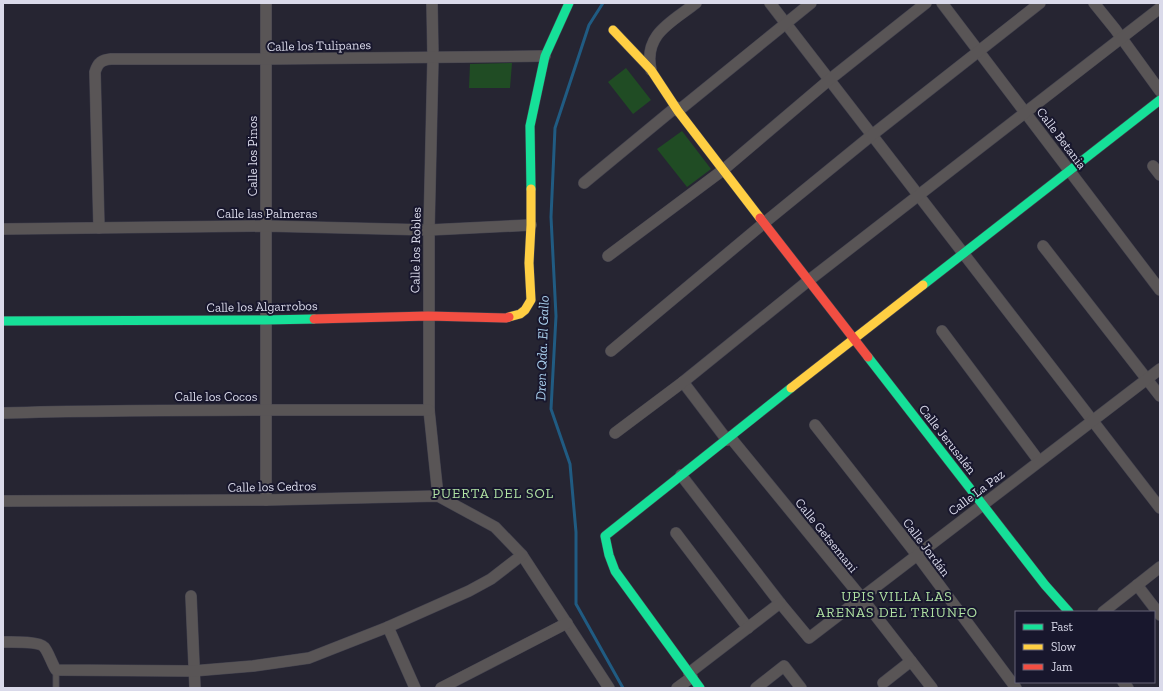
<svg xmlns="http://www.w3.org/2000/svg" width="1163" height="691" viewBox="0 0 1163 691" font-family="'Zilla Slab',serif">
	<rect width="100%" height="100%" fill="#262532"/>
	<g fill="#204c24">
		<polygon points="512,63 510,88 469,88 470,64"/>
		<polygon points="626,68 651,100 633,114 608,82"/>
		<polygon points="682,131 711,169 687,187 657,149"/>
	</g>
	<g fill="none" stroke-linecap="round" stroke-linejoin="round">
		<polyline stroke="#205b82" stroke-width="3" points="603,3 589,25 555,128 551,217 556,316 551,409 570,464 576,532 576,604 623,688"/>
		<defs>
			<polyline id="lane" points="56,670 56,688"/>
			<g id="street">
				<polyline points="266,3 266,500"/>
				<polyline points="432,3 433,57 429,230 429,410 438,496"/>
				<polyline points="770,3 1160,508"/>
				<polyline points="942,3 1160,290"/>
				<polyline points="1094,3 1115,29 1160,91"/>
				<path d="M651,70C643,34 672,22 696,3"/>
				<polyline points="678,111 811,3"/>
				<polyline points="1153,166 1160,175"/>
				<polyline points="584,183 676,107"/>
				<path d="M99,228L95,72C98,62 102,60 111,59H266L545,56"/>
				<polyline points="3,229 266,226 429,230 531,225"/>
				<polyline points="1043,246 1160,396"/>
				<polyline points="608,256 723,170 829,80 926,3"/>
				<polyline points="942,331 1039,461"/>
				<polyline points="611,351 764,223 872,135 1040,3"/>
				<polyline points="683,382 727,440"/>
				<path d="M3,413C145,409 287,410 429,410"/>
				<polyline points="815,425 917,555 1016,688"/>
				<polyline points="615,433 683,382 808,281 1160,8"/>
				<polyline points="730,437 861,597 932,688"/>
				<polyline points="681,475 780,603 809,638 1160,369"/>
				<polyline points="3,501 266,500 438,496 495,527 522,555 609,688"/>
				<polyline points="676,533 748,628"/>
				<polyline points="1137,585 1160,615"/>
				<polyline points="191,596 195,688"/>
				<polyline points="1103,612 1160,567"/>
				<polyline points="388,627 415,688"/>
				<path d="M3,642C11,642 39,641 44,647C48,651 52,664 56,670L193,671L253,666L309,658L388,627L469,591L491,579L522,555"/>
				<polyline points="689,673 780,603"/>
				<polyline points="1123,682 1128,688"/>
				<polyline points="883,683 911,661"/>
				<polyline points="441,688 567,623"/>
				<polyline points="677,688 692,677"/>
				<polyline points="756,688 784,666 801,688"/>
			</g>
			<g id="fast">
				<polyline points="531,189 530,126 545,56 569,3"/>
				<polyline points="923,285 1160,100"/>
				<polyline points="3,321 265,320 314,319"/>
				<polyline points="868,357 1045,585 1069,612"/>
				<polyline points="700,688 615,571 609,555 605,536 791,388"/>
			</g>
			<g id="slow">
				<polyline points="613,30 651,70 678,111 760,218"/>
				<polyline points="509,317 520,314 525,310 531,300 529,263 531,225 531,189"/>
				<polyline points="791,388 923,285"/>
			</g>
			<g id="jam">
				<polyline points="760,218 868,357"/>
				<polyline points="314,319 428,316 506,318 509,317"/>
			</g>
		</defs>
		<use href="#lane" stroke="#44434f" stroke-width="7"/>
		<use href="#street" stroke="#44434f" stroke-width="12"/>
		<use href="#fast" stroke="#44434f" stroke-width="10"/>
		<use href="#slow" stroke="#44434f" stroke-width="10"/>
		<use href="#jam" stroke="#44434f" stroke-width="10"/>
		<use href="#lane" stroke="#595556" stroke-width="5.5"/>
		<use href="#street" stroke="#595556" stroke-width="11"/>
		<use href="#fast" stroke="#16e098" stroke-width="9"/>
		<use href="#slow" stroke="#ffcf43" stroke-width="9"/>
		<use href="#jam" stroke="#f24e42" stroke-width="9"/>
	</g>
	<g text-anchor="middle" stroke-width="4" stroke-linejoin="round" paint-order="stroke">
		<g font-size="13" fill="#dadaea" stroke="#18172d">
			<text transform="translate(319 45) rotate(-1)" y="5">Calle los Tulipanes</text>
			<text transform="translate(1062 138) rotate(53)" y="5">Calle Betania</text>
			<text transform="translate(252 156) rotate(-90)" y="5">Calle los Pinos</text>
			<text x="267" y="218">Calle las Palmeras</text>
			<text transform="translate(415 250) rotate(-89)" y="5">Calle los Robles</text>
			<text transform="translate(262 306) rotate(-1)" y="5">Calle los Algarrobos</text>
			<text x="216" y="401">Calle los Cocos</text>
			<text transform="translate(948 439) rotate(52)" y="5">Calle Jerusalén</text>
			<text transform="translate(272 486) rotate(-1)" y="5">Calle los Cedros</text>
			<text transform="translate(976 492) rotate(-37)" y="5">Calle La Paz</text>
			<text transform="translate(827 535) rotate(51)" y="5">Calle Getsemani</text>
			<text transform="translate(927 547) rotate(53)" y="5">Calle Jordán</text>
		</g>
		<g font-size="14" font-style="italic" fill="#acd3f0" stroke="#18172d">
			<text transform="translate(542 348) rotate(-88)" y="5">Dren Qda. El Gallo</text>
		</g>
		<g font-size="14" letter-spacing="1" fill="#b0e2a3" stroke="#18172d">
			<text x="493" y="498">PUERTA DEL SOL</text>
			<text x="897" y="601">UPIS VILLA LAS<tspan x="897" dy="16">ARENAS DEL TRIUNFO</tspan></text>
		</g>
	</g>
	<rect width="1163" height="691" fill="none" stroke="#dadaea" stroke-width="8"/>
	<rect x="1015" y="611" width="140" height="72" fill="#18172d" stroke="#666579"/>
	<rect x="1023" y="624" width="20" height="6" fill="#16e098" stroke="#666579"/>
	<text x="1051" y="631" font-size="12" fill="#dadaea">Fast</text>
	<rect x="1023" y="644" width="20" height="6" fill="#ffcf43" stroke="#666579"/>
	<text x="1051" y="651" font-size="12" fill="#dadaea">Slow</text>
	<rect x="1023" y="664" width="20" height="6" fill="#f24e42" stroke="#666579"/>
	<text x="1051" y="671" font-size="12" fill="#dadaea">Jam</text>
</svg>
